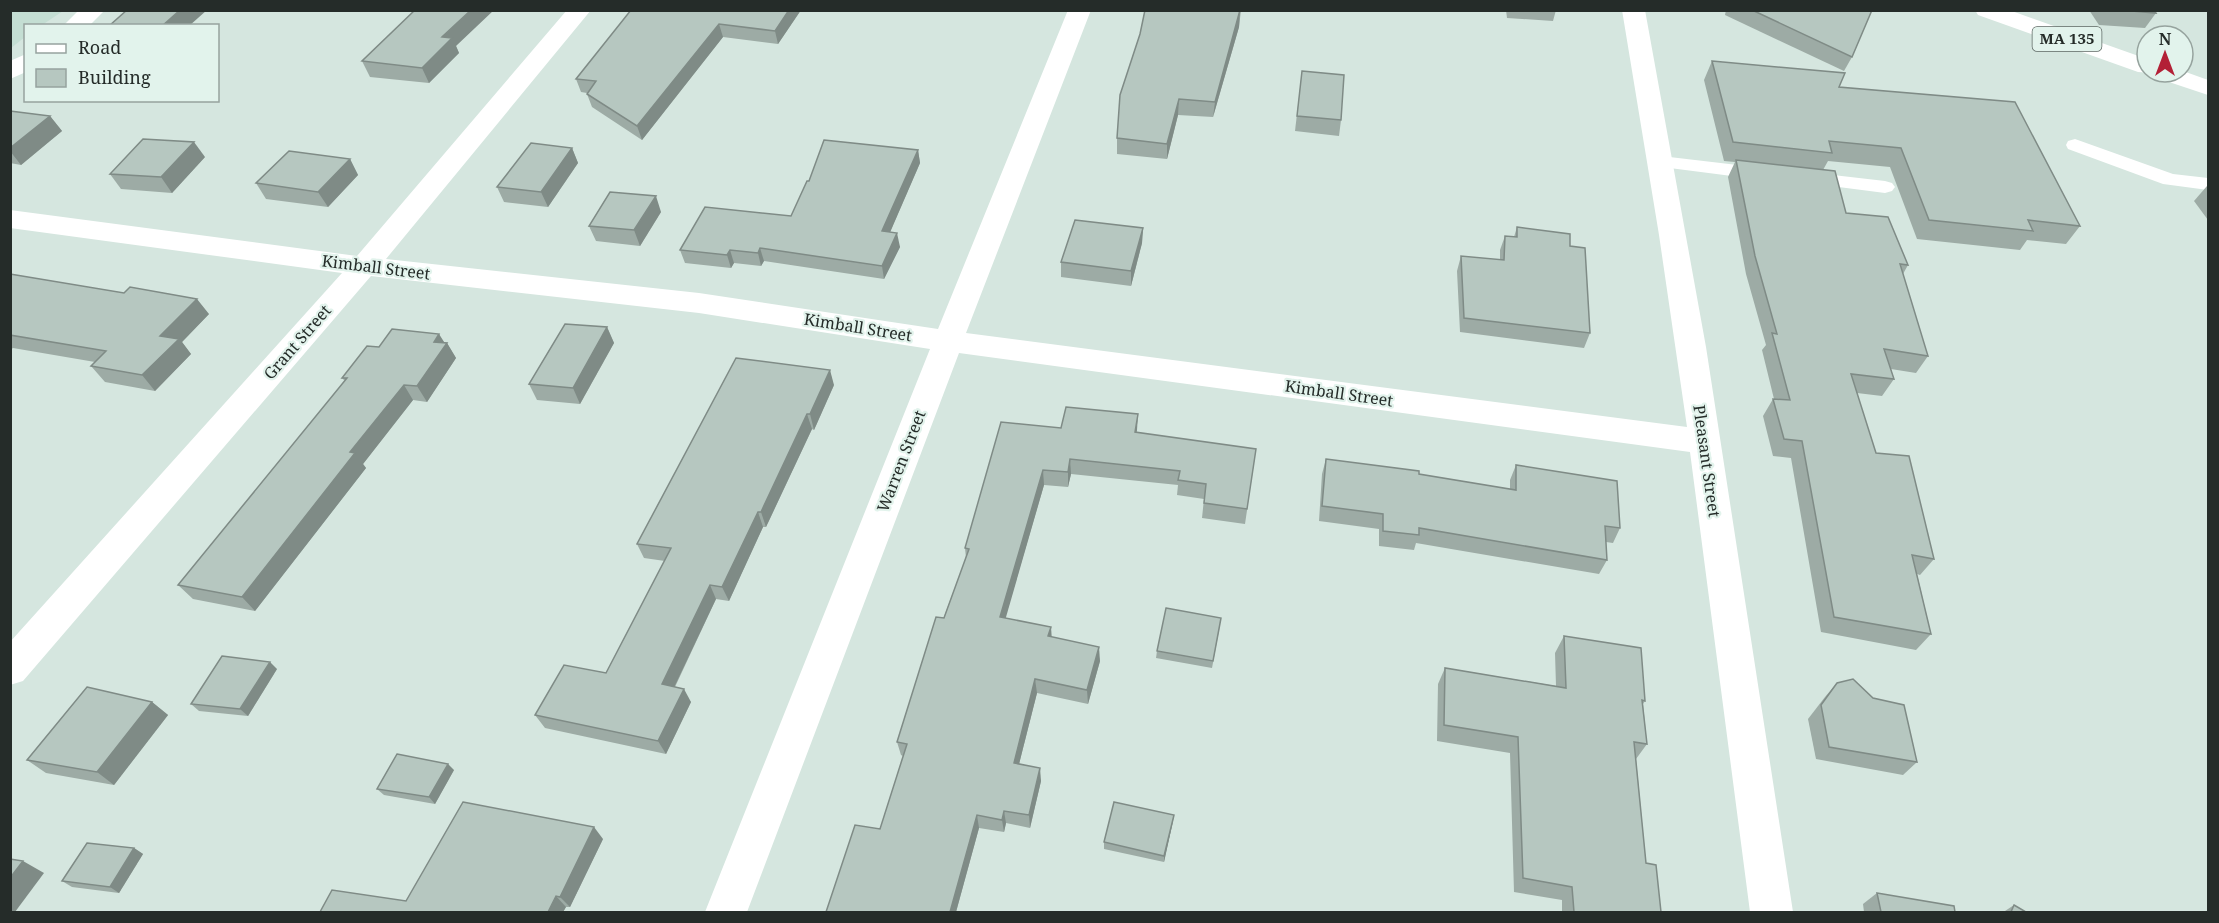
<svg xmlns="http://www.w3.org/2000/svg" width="2219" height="923" viewBox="0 0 2219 923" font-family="'Noto Serif',serif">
	<rect width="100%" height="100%" fill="#d5e6df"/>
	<polygon fill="#c4ded3" points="11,10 63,10 63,11 42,25 26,26 25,37 11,48"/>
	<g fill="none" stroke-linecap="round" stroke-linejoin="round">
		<g fill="#fff" fill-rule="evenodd">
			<polygon points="2075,139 2173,174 2208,178 2208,190 2163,184 2068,149 2066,145 2068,141"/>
			<polygon points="1661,156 1763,168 1770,170 1773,174 1770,178 1763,180 1654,166 1651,162 1654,158"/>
			<polygon points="1807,172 1885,181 1892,183 1895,187 1892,191 1885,193 1800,182 1797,178 1800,174"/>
		</g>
		<g fill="#fff" fill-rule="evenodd">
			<polygon points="79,10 105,10 89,26 63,26"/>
			<polygon points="567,10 591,10 386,259 699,293 938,329 1068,10 1091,10 966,333 1687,427 1659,235 1622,10 1645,10 1706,347 1793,912 1750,912 1690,452 959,353 747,912 705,912 930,349 699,313 371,276 23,681 10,685 10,642 342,273 10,228 10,210 357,256"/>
			<polygon points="26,54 26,72 10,79 10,61"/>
		</g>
		<polygon fill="#fff" fill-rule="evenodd" points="1975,10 2009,10 2147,59 2147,72 2183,71 2208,80 2208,95 2154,77 2152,73 2138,72 1978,15"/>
	</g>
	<g fill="#9daba5">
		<polygon points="631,10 801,10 778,44 723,37 642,140 592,107 587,94 587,93 581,92 576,79"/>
		<polygon points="1145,10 1241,10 1239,27 1213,117 1178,115 1167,159 1117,154 1117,138"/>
		<polygon points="1506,10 1556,10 1553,21 1507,18"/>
		<polygon points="1726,10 1872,10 1852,57 1844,71 1725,15"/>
		<polygon points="2089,10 2154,10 2156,13 2145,28 2099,25"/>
		<polygon points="456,46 459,53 429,83 370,77 362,61"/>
		<polygon points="1712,61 1839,87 2080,226 2066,244 2027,240 2020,250 1917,239 1890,167 1828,161 1823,170 1846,213 1908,265 1903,274 1928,356 1916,373 1891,369 1894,379 1882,396 1857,393 1876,453 1934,559 1920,575 1917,574 1931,634 1916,650 1821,632 1791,458 1773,456 1763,416 1773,399 1774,399 1762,350 1766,345 1746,274 1728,177 1735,162 1724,161 1704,80"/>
		<polygon points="1302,71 1341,120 1339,136 1295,131"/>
		<polygon points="10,111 50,116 62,131 21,165 10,163"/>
		<polygon points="572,148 578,163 548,207 504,202 497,187"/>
		<polygon points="918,150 920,163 890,232 900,247 884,279 764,261 761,266 734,263 731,268 685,263 680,250 791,216 809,181"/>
		<polygon points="205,157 172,193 121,189 110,174"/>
		<polygon points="350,159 358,175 328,207 266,199 256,183"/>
		<polygon points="2207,186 2208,186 2208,220 2194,201"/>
		<polygon points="661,212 640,246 596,241 589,226"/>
		<polygon points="1517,227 1570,246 1590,333 1584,348 1460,332 1457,271 1461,256 1500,260 1500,250 1505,236 1514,237"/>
		<polygon points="1143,228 1142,243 1131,286 1061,277 1061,262"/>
		<polygon points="10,274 209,314 182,342 191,354 155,391 105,382 91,366 95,362 13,348 10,350"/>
		<polygon points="607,327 614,343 580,404 537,400 529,384"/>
		<polygon points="444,343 447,343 456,358 427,402 413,400 363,464 366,468 255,611 193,599 178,585 345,381 342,378 379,347"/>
		<polygon points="834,385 814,430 812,429 766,527 763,527 729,601 716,599 675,687 691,702 666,754 545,728 535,715 606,673 665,561 644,558 637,544"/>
		<polygon points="1061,428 1256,449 1245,524 1202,518 1204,499 1177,495 1178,485 1071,474 1068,487 1044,485 1005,618 1051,627 1051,637 1100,661 1088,704 1037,693 1019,764 1041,781 1030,828 1006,823 1004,832 979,828 956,912 826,912 880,829 903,756 901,755 897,742 966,558 965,548"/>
		<polygon points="1326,459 1510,489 1510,480 1516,465 1620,528 1613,543 1606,542 1607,560 1599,574 1416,543 1414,550 1379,546 1379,529 1319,521 1322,474"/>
		<polygon points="1220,625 1212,668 1156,658 1157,651"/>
		<polygon points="1564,636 1645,701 1643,704 1647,744 1636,759 1646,863 1661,912 1562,912 1562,900 1514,892 1510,753 1437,741 1438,684 1445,668 1556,686 1555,653"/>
		<polygon points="277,669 248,716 199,711 191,704"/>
		<polygon points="1837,683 1917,762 1903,775 1816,759 1808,719 1825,697"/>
		<polygon points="152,702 168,715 114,785 46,773 27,760"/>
		<polygon points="454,770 435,804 384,795 377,789"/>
		<polygon points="1173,821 1164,862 1104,849 1104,842"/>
		<polygon points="603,839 570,907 566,907 563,912 320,912 406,901"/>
		<polygon points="134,848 143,854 119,893 72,887 62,881"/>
		<polygon points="1877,893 1955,912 1864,912 1863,904"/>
		<polygon points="2014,905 2026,912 2004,912 2005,911"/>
	</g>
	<g fill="#7f8b86">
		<polygon points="180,10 207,10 189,26 162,26"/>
		<polygon points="471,10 494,10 456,46 459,53 429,83 422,68 442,37"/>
		<polygon points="789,10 801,10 778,44 775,31"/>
		<polygon points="1240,10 1239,27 1213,117 1215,102"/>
		<polygon points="719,24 723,37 642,140 637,126"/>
		<polygon points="1179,99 1178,115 1167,159 1167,144"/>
		<polygon points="50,116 62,131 21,165 10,151 10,148"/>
		<polygon points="194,142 205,157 172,193 161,177"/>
		<polygon points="572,148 578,163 548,207 541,192"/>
		<polygon points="918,150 920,163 885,244 882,231"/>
		<polygon points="350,159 358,175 328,207 318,192"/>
		<polygon points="656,196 661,212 640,246 634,230"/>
		<polygon points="1143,228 1142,243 1131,286 1131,271"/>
		<polygon points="897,233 900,247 884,279 882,266"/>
		<polygon points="760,248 764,261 761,266 758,253"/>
		<polygon points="730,250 734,263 731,268 727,255"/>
		<polygon points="197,299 209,314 182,342 191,354 155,391 142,375 160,336"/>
		<polygon points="607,327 614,343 580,404 573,388"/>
		<polygon points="439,334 446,345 447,343 456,358 427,402 417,386 434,342"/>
		<polygon points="830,370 834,385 814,430 810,414"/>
		<polygon points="404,385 413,400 363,464 366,468 255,611 242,597 350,452"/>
		<polygon points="807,414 812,429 766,527 761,512"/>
		<polygon points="1138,414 1137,430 1135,447 1135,432"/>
		<polygon points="1070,459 1071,474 1068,487 1068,472"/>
		<polygon points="1043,470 1044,485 1002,631 1000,617"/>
		<polygon points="758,512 763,527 729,601 722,587"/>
		<polygon points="710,585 716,599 669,698 662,684"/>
		<polygon points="1051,627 1052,641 1048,636"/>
		<polygon points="1099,647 1100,661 1088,704 1087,690"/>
		<polygon points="270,662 277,669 248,716 240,709"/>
		<polygon points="1035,679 1037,693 1016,776 1014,763"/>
		<polygon points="684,689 691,702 666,754 658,741"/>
		<polygon points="152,702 168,715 114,785 97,772"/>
		<polygon points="448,764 454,770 435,804 429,797"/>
		<polygon points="1040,768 1041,781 1030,828 1029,815"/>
		<polygon points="1004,811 1006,823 1004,832 1002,820"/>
		<polygon points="977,815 979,828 956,912 950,912"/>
		<polygon points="1174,815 1173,821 1164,862 1164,856"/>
		<polygon points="594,827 603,839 570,907 560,897"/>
		<polygon points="134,848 143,854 119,893 110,887"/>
		<polygon points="23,861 44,873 15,912 10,912 10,878"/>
		<polygon points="556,896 566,907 563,912 548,912"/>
	</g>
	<g fill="#b6c7c0" stroke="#7f8b86" stroke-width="1.5">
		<polygon points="127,10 180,10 162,26 109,26"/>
		<polygon points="415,10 471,10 442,37 452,38 422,68 362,61"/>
		<polygon points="631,10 789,10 775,31 719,24 637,126 587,94 596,81 576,79"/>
		<polygon points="1145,10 1240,10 1215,102 1179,99 1167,144 1117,138 1120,95 1140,34"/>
		<polygon points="1752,10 1872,10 1852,57"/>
		<polygon points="2120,10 2154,10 2156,13"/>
		<polygon points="1712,61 1845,73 1839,87 2015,102 2080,226 2028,220 2033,231 1929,220 1901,148 1829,141 1832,153 1733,142"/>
		<polygon points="1302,71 1344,75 1341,120 1297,116"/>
		<polygon points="10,111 50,116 10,148"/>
		<polygon points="143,139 194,142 161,177 110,174"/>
		<polygon points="824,140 918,150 882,231 897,233 882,266 760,248 758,253 730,250 727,255 680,250 705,207 791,216 807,181 809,181"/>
		<polygon points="531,143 572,148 541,192 497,187"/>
		<polygon points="289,151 350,159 318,192 256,183"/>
		<polygon points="1736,160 1835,171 1846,213 1888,217 1908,265 1900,264 1928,356 1884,349 1894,379 1851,374 1876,453 1909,456 1934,559 1912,555 1931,634 1834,617 1802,441 1784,439 1773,399 1790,400 1772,333 1777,334 1755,256"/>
		<polygon points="610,192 656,196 634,230 589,226"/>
		<polygon points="1075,220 1143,228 1131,271 1061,262"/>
		<polygon points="1517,227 1570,234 1570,246 1585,248 1590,333 1464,318 1461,256 1504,260 1505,236 1517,237"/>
		<polygon points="10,274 124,293 130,287 197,299 160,336 179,339 142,375 91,366 106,351 10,335"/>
		<polygon points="565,324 607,327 573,388 529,384"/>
		<polygon points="392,329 439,334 434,342 447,343 417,386 404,385 350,452 355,453 242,597 178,585 347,378 342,378 367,346 379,347"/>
		<polygon points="736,358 830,370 810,414 807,414 761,512 758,512 722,587 710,585 662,684 684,689 658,741 535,715 564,665 606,673 671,548 637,544"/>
		<polygon points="1066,407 1138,414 1135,432 1256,449 1247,509 1204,503 1206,484 1178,480 1180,471 1070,459 1068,472 1043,470 1000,617 1051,627 1048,636 1099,647 1087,690 1035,679 1014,763 1040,768 1029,815 1004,811 1002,820 977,815 950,912 826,912 855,825 880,829 907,744 897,742 936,617 944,618 969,549 965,548 1001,422 1061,428"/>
		<polygon points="1326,459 1419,471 1419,474 1516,490 1516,465 1617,481 1620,528 1605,526 1607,560 1419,528 1419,535 1383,531 1383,514 1322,506"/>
		<polygon points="1166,608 1221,618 1213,661 1157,651"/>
		<polygon points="1564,636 1641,648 1645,701 1642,700 1647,744 1634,742 1646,863 1656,865 1661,912 1574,912 1572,887 1523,878 1518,737 1444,725 1445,668 1566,688"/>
		<polygon points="222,656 270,662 240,709 191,704"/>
		<polygon points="1853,679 1873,698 1904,705 1917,762 1829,747 1821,705 1837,683"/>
		<polygon points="87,687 152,702 97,772 27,760"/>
		<polygon points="397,754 448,764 429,797 377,789"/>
		<polygon points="463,802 594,827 560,897 556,896 548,912 320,912 332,890 406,901"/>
		<polygon points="1114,802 1174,815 1164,856 1104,842"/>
		<polygon points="87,843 134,848 110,887 62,881"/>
		<polygon points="10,859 23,861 10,878"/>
		<polygon points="1877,893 1954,906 1955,912 1881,912"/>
		<polygon points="2014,905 2026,912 2011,912"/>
	</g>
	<g text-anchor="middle" stroke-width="4.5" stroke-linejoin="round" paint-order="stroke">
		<rect fill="#e2f3ec" stroke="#5e6864" stroke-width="1.5" x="2032.5" y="27" width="69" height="24" rx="4.5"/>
		<g font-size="15" font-weight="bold" fill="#252c29">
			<text x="2067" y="44">MA 135</text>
		</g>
		<g font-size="16" fill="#252c29" stroke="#e2f3ec">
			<text transform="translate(376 267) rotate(7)" y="6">Kimball Street</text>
			<text transform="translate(858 327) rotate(9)" y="6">Kimball Street</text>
			<text transform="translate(297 342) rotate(-49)" y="6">Grant Street</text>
			<text transform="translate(1339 393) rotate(8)" y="6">Kimball Street</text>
			<text transform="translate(901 461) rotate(-69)" y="6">Warren Street</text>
			<text transform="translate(1707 461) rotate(82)" y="6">Pleasant Street</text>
		</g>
	</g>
	<rect width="2219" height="923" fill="none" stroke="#252c29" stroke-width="24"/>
	<rect x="24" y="24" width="195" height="78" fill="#e2f3ec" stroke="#96a39e" stroke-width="1.5"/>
	<rect x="36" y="44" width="30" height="9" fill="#ffffff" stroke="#96a39e" stroke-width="1.5"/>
	<text x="78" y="54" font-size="18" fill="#252c29">Road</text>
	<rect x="36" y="69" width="30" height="18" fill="#b6c7c0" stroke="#96a39e" stroke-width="1.5"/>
	<text x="78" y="84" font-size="18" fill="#252c29">Building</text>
	<g transform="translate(2165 54)"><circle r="28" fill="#e2f3ec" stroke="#96a39e" stroke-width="1.5"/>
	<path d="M0-4.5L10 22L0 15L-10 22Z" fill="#b32036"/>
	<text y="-9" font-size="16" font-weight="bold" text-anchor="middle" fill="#252c29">N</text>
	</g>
</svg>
